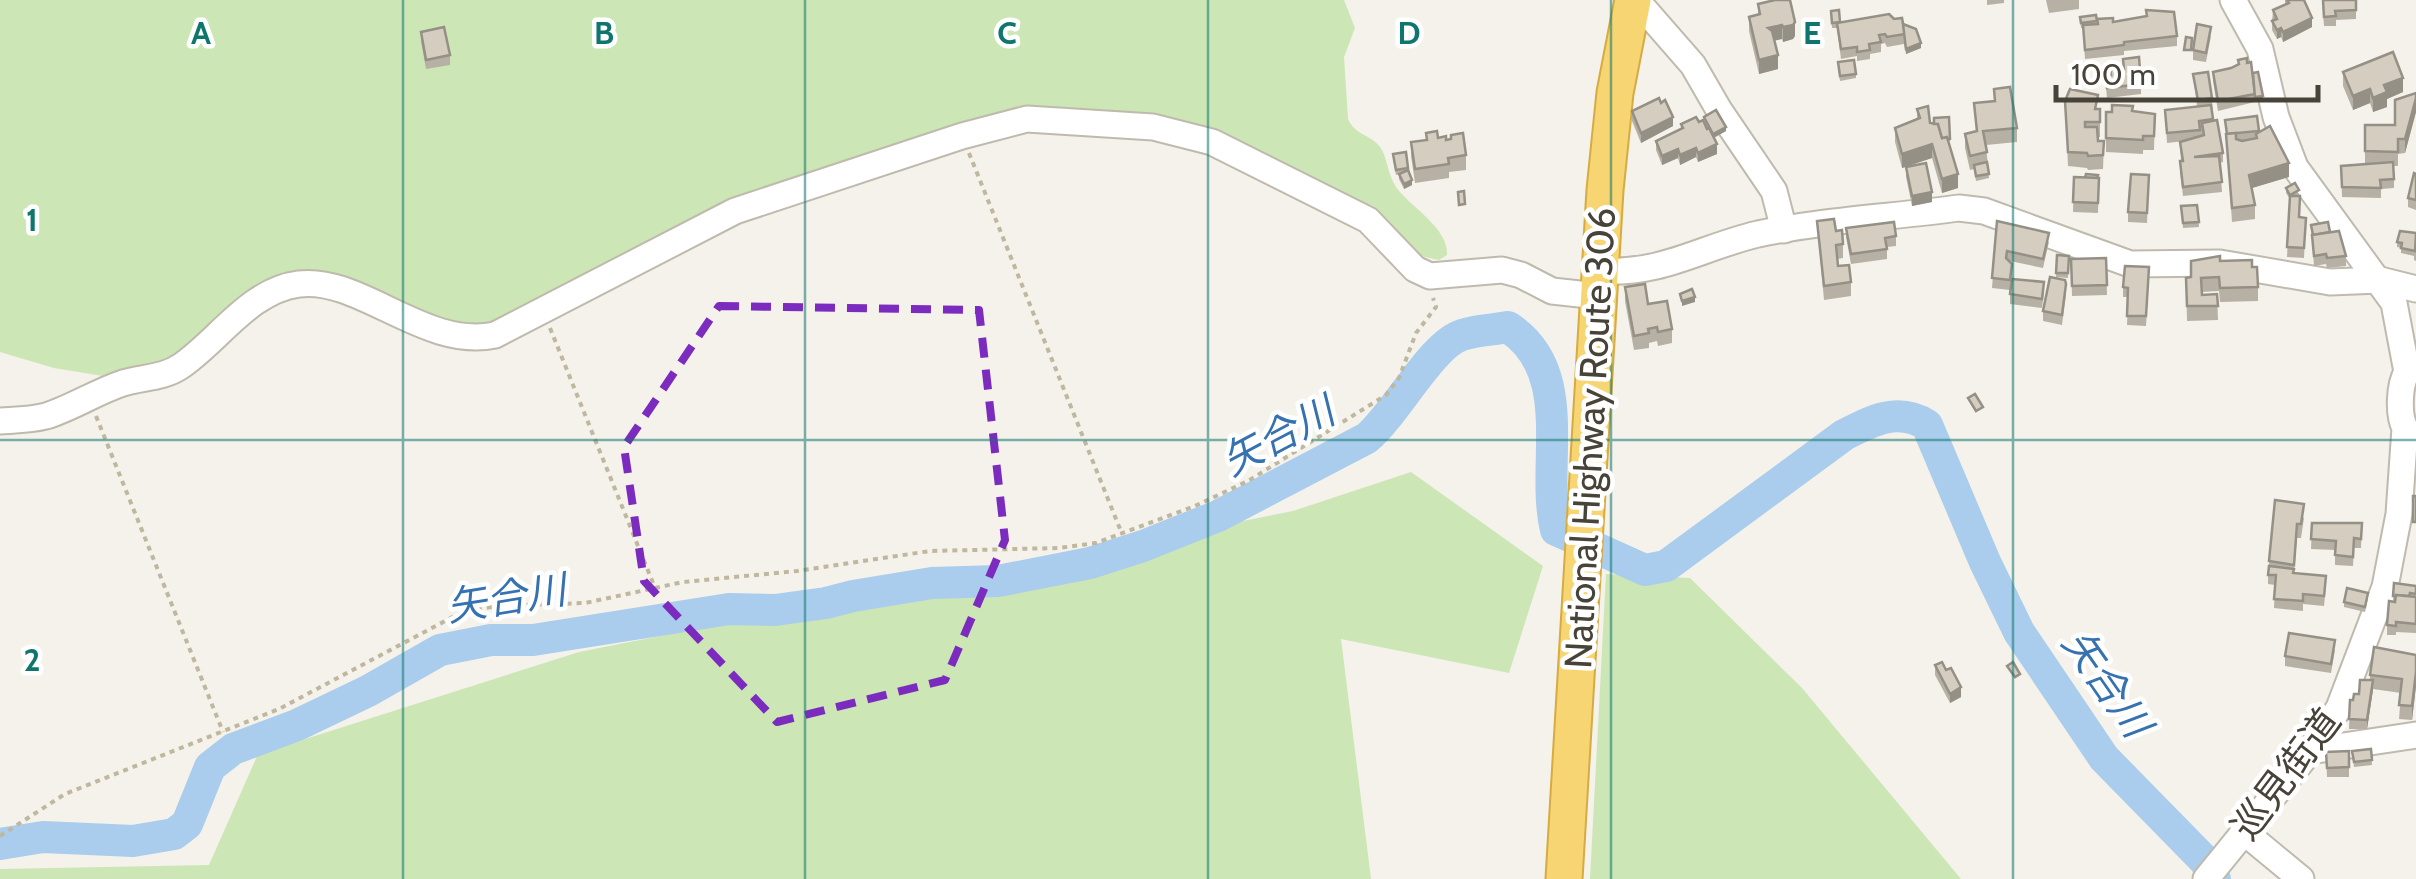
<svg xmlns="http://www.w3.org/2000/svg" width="2416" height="879" viewBox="0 0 2416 879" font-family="Cabin,'Noto Sans JP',sans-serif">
	<rect width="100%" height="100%" fill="#f4f2ea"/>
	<g fill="#cce6b5">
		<path d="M0,0H1344L1355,28L1344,57L1348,119C1354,135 1375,136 1382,150C1388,162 1388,175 1396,187C1410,207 1449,228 1447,255L1439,260L1416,255L1392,235V225L1373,206L1339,193L1220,131L1041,113L746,198L506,323L469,330L325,277L183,355L112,380L103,376L54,368L0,352Z"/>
		<polygon points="1411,472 1543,566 1509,673 1341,639 1371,879 0,879 0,869 209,865 258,754 579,652 1293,511"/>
		<polygon points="1606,574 1690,578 1802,688 1961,879 1590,879"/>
	</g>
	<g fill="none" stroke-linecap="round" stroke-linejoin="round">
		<path stroke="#aacced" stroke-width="32" d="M0,844L43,837L133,841L174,834L187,824L210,767L233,749L297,725L368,691L440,650L491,640H533L729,609L775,610L826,603L853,596L932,583L998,581L1090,563L1143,546L1218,516L1367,438C1395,415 1432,344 1462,335C1476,330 1493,330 1508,327C1577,372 1540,464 1556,530L1645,570L1666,566L1844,435C1873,420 1898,407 1927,425L1985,562L2019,632L2104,758L2205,861L2215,879"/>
		<defs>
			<g id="minor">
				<polyline points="1631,0 1645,10 1693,65 1719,110 1774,191 1784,230"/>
				<path d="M1600,271C1665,274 1699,248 1758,234C1824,220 1893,217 1959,208L1984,211L2130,264L2220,263L2330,282L2380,280L2416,289"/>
				<path d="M0,421C15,420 31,420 46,416C72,408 96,392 123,383C143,377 164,378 181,366C219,340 250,290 299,284C360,276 425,350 495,335L735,211L962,136L1027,119L1153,127L1212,142L1368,220L1415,269L1430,276L1502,270L1521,275L1552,291L1598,296"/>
				<polyline points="2310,751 2416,735"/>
				<polyline points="2243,831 2301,879"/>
				<path d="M2206,879L2310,751L2339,708L2385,587L2399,514L2405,428C2398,415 2399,385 2407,372L2394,303L2295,167L2276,117L2260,49L2233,0"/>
			</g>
			<polyline id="highway" points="1564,879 1605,190 1615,93 1633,0"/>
		</defs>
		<use href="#minor" stroke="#bfbaad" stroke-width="29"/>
		<use href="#highway" stroke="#d6ab42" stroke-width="39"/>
		<g stroke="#c0b79f" stroke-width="4" stroke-dasharray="5 5" stroke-linecap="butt">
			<polyline points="969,153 1122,534"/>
			<polyline points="550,328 655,588"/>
			<polyline points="96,416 223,732"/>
			<polyline points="0,836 65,794 279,709 464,611 498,606 585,603 683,582 797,571 930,551 1059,548 1096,543 1195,506 1248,481 1386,395 1399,378 1416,333 1436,307 1433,298"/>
		</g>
		<use href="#minor" stroke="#fff" stroke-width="25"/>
		<use href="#highway" stroke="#f7d572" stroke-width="35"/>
	</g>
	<g fill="#b7b1a5">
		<polygon points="1987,0 2004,0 2004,3 1987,5"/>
		<polygon points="2046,0 2079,0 2079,9 2049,13"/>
		<polygon points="2285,0 2304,0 2312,27 2283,42 2281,37 2277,39 2272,30 2272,21 2273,10 2285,4"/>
		<polygon points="2322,0 2356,0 2356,19 2336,20 2336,26 2324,26"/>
		<polygon points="1758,4 1795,36 1793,39 1783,42 1782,39 1775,40 1778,69 1759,74 1749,31 1749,17 1758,14"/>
		<polygon points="1831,11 1840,23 1894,19 1903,24 1921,48 1906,54 1904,44 1887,47 1885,43 1881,44 1881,52 1870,54 1870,59 1857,61 1857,56 1841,59 1837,28 1832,28"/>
		<polygon points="2096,15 2097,24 2113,22 2177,36 2177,46 2124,51 2124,55 2085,59 2083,28 2081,28 2080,17"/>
		<polygon points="421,32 450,55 450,65 426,69 421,41"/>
		<polygon points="2211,36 2206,62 2193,60 2193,50"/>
		<polygon points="2123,59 2141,84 2141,94 2107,98 2105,76 2111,75 2123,69"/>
		<polygon points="2247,63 2263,100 2218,111 2213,81 2213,72"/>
		<polygon points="1838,67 1856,74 1856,78 1840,81"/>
		<polygon points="2343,72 2403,92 2387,99 2387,107 2373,112 2370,103 2353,110 2343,86"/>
		<polygon points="2193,74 2212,98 2213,121 2223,153 2223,162 2220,163 2222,192 2183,196 2180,171 2180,161 2181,161 2180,142 2185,141 2167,143 2165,110 2197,106"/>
		<polygon points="1994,89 2017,128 2017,142 1986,145 1989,178 1976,181 1974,169 1970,170 1965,148 1965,134 1976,132 1974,103 1994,101"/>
		<polygon points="2416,93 2416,112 2405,153 2398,154 2398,166 2394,166 2394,188 2381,189 2381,198 2342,197 2341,166 2365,164 2365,125 2395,125"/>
		<polygon points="2065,101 2100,109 2100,137 2098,137 2098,141 2104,141 2103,169 2088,170 2087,168 2068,166"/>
		<polygon points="1917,109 1930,123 1934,124 1949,117 1949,144 1958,188 1942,193 1932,158 1902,168 1895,142 1895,128 1917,119"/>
		<polygon points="1632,111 1673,126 1641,143 1632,121"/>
		<polygon points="2132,111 2155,114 2154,150 2143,150 2143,154 2106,152 2106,112"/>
		<polygon points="2257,116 2259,132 2289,177 2251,188 2255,205 2255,219 2232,222 2225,120"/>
		<polygon points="1704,117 1726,131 1714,138 1717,154 1698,162 1696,157 1680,165 1678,158 1662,165 1656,150 1656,141 1681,129 1681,124 1707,129"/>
		<polygon points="1426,133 1438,138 1466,155 1466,170 1449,172 1449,178 1415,183 1411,156 1411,142 1426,140"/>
		<polygon points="1406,152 1412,185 1404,189 1399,179 1399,174 1396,175 1393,159"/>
		<polygon points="1906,167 1932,202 1912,206 1906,177"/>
		<polygon points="2416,174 2416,210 2408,207 2408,198"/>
		<polygon points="2149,175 2147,223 2128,222 2128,212"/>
		<polygon points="2074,177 2099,178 2098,213 2073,212"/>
		<polygon points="2286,188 2299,194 2296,196 2299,217 2306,218 2304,258 2287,257 2290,199 2286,193"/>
		<polygon points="2197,205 2199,227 2183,228 2181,206"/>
		<polygon points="1817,221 1836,231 1843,244 1843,258 1837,259 1838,266 1851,282 1851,296 1824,300"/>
		<polygon points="1997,221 2049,242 2043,268 2010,261 2012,273 2010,290 1992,288"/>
		<polygon points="2311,225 2330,233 2346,256 2346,266 2327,268 2326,264 2314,266"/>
		<polygon points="1846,228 1896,236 1896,246 1887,247 1887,259 1851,264 1846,237"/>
		<polygon points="2416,233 2416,261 2414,260 2414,256 2401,253 2401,248 2397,247 2397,242"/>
		<polygon points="2057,255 2069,256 2068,278 2056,277"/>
		<polygon points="2106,258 2107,295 2072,296 2071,259"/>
		<polygon points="2220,261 2252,267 2258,287 2258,301 2220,302 2219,291 2202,292 2202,295 2217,294 2218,320 2187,321 2186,278 2191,277"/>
		<polygon points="2149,277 2146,326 2127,325 2128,297 2123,297 2123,287"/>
		<polygon points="1625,287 1648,304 1672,329 1672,343 1658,346 1657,341 1649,343 1649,348 1634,350 1625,301"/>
		<polygon points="2044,292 2042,308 2010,304 2010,294"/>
		<polygon points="2066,294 2062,325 2043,321 2043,311"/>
		<polygon points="2275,500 2304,518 2301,538 2297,538 2294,573 2326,586 2324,606 2303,604 2303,611 2274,608 2275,585 2268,584 2268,575"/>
		<polygon points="2312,523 2362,523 2361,548 2354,548 2353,566 2335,565 2335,550 2311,549"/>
		<polygon points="2394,583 2416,586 2416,633 2396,632 2396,635 2387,635 2387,625 2393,601"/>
		<polygon points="2368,598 2365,612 2344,607 2344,602"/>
		<polygon points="2335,650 2331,673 2285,666 2285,656"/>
		<polygon points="2416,655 2416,686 2412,720 2399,719 2401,693 2373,689 2367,729 2349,729 2350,700 2353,700 2359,694 2370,680 2370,675"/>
		<polygon points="1935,665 1961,697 1950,703 1935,675"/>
		<polygon points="2371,749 2372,765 2354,767 2352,751"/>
		<polygon points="2349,751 2349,777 2327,777 2326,752"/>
	</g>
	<g fill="#959086">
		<polygon points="2312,18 2312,27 2283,42 2283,32"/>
		<polygon points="1795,22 1795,36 1793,39 1783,42 1783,27"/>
		<polygon points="1782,25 1782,39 1768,42 1768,28"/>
		<polygon points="2281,28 2281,37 2277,39 2277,30"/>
		<polygon points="1921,43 1921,48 1906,54 1906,49"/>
		<polygon points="1778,55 1778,69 1759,74 1759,60"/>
		<polygon points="2403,78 2403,92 2387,99 2387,107 2373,112 2373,98 2384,85"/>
		<polygon points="2370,89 2370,103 2353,110 2353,96"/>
		<polygon points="2263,96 2263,100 2255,102 2255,97"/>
		<polygon points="2416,98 2416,112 2405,153 2405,139"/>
		<polygon points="1673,117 1673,126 1641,143 1641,133"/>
		<polygon points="1726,127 1726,131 1713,138 1713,134"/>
		<polygon points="1717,144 1717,154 1698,162 1698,153"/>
		<polygon points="1932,144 1932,158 1902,168 1902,154"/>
		<polygon points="1696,148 1696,157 1680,165 1680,155"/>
		<polygon points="1678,149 1678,158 1662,165 1662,156"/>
		<polygon points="2289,163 2289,177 2249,189 2249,175"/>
		<polygon points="1958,174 1958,188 1942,193 1942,179"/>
		<polygon points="1412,180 1412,185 1404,189 1404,184"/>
		<polygon points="1932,192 1932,202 1912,206 1912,196"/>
		<polygon points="1695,297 1695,302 1682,306 1682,301"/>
		<polygon points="2416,672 2416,686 2412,720 2412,706"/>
		<polygon points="2373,680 2373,690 2367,729 2367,720"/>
		<polygon points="1961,687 1961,697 1950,703 1950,694"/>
	</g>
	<g fill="#d5cec0" stroke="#959086" stroke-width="2.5">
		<polygon points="1775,0 1790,0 1795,22 1793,25 1783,27 1782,25 1768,28 1772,31 1778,55 1759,60 1749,17 1760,14 1758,4"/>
		<polygon points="2287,0 2304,0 2312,18 2283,32 2281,28 2277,30 2272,21 2277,19 2273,10 2289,3"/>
		<polygon points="2323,0 2356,0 2356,10 2335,11 2336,16 2324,17"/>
		<polygon points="1839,10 1840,22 1832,23 1831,11"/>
		<polygon points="2146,10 2174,12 2177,36 2124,42 2124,45 2085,50 2083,25 2098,24 2097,19 2113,18 2113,22 2147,16"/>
		<polygon points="1889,14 1894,19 1902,18 1905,34 1887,37 1885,34 1879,35 1881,42 1869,44 1870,50 1857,52 1857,47 1841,49 1837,23"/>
		<polygon points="2096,15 2097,21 2081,23 2080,17"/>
		<polygon points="1903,24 1916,29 1921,43 1906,49"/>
		<polygon points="2197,24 2211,27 2206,53 2193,50"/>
		<polygon points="444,27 450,55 426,60 421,32"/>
		<polygon points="2186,37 2192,38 2191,50 2184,50"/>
		<polygon points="2393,52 2403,78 2384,85 2387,92 2373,98 2370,89 2353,96 2343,72"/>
		<polygon points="2139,57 2141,84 2107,88 2105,76 2111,75 2110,70 2124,69 2123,59"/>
		<polygon points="2247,58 2247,63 2251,62 2255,94 2218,101 2213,72 2231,68 2239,64 2238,60"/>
		<polygon points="1854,60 1856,74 1840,76 1838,62"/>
		<polygon points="2208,72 2212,98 2198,100 2193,74"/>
		<polygon points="2258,72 2263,96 2255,97 2253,73"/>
		<polygon points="2010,87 2017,128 1983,131 1987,152 1970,156 1965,134 1977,131 1974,103 1995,101 1994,89"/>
		<polygon points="2070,89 2098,95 2095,109 2100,109 2100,122 2085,122 2085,127 2097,127 2098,141 2104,141 2103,155 2088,156 2087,153 2068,152 2065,101"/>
		<polygon points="2416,93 2416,98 2405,139 2398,139 2398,152 2365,151 2365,125 2395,125 2395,100"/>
		<polygon points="1659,98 1661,103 1665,100 1673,117 1641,133 1632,111"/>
		<polygon points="2112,105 2133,106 2132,111 2155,114 2154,136 2143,136 2143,140 2106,138 2106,112 2112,112"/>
		<polygon points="2211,105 2213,119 2199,121 2200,130 2167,133 2165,110"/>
		<polygon points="1928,106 1930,123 1938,124 1942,138 1947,137 1958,174 1942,179 1932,144 1902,154 1895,128 1920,118 1917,109"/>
		<polygon points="1716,110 1726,127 1713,134 1704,117"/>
		<polygon points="2257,116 2259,131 2227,134 2225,120"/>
		<polygon points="1696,117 1699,122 1703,120 1707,129 1709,128 1717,144 1698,153 1696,148 1680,155 1678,149 1662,156 1656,141 1683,128 1681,124"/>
		<polygon points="1949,117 1950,139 1948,140 1947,137 1942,138 1938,124 1934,124 1934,118"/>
		<polygon points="2217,120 2223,153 2194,157 2219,156 2222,182 2183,187 2180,161 2183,161 2180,142 2204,135 2202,123"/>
		<polygon points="2270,126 2289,163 2249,175 2255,205 2232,208 2226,134 2236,133 2236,139 2242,141 2257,138 2256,134"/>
		<polygon points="1437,131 1438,138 1446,136 1446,140 1451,139 1451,135 1463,133 1466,155 1448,158 1449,164 1415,169 1411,142 1427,140 1426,133"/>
		<polygon points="1406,152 1408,168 1396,170 1393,154"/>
		<polygon points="1987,162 1989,174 1976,176 1974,165"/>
		<polygon points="2393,162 2394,179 2380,180 2381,188 2342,187 2341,166"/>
		<polygon points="1926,163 1932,192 1912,196 1906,167"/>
		<polygon points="1408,170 1412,180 1404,184 1399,174"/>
		<polygon points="2414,173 2416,174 2416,200 2408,198"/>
		<polygon points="2086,174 2098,175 2097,178 2085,178"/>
		<polygon points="2131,174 2149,175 2147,213 2128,212"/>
		<polygon points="2074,177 2099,178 2098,203 2073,202"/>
		<polygon points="2295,183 2299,190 2290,195 2286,188"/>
		<polygon points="1464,191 1465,204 1459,205 1458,192"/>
		<polygon points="2290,196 2300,196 2299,217 2306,218 2304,248 2287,247"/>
		<polygon points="2197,205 2199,222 2183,223 2181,206"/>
		<polygon points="1834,219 1836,231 1842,230 1843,244 1836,245 1838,266 1849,265 1851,282 1824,286 1817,221"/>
		<polygon points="1997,221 2049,233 2043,259 2007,251 2006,258 2012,264 2010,280 1992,278"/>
		<polygon points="1894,222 1896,236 1885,238 1887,249 1851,254 1846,228"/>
		<polygon points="2328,222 2330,232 2313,235 2311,225"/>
		<polygon points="2339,231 2346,256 2327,258 2326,254 2314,256 2312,235"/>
		<polygon points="2400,231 2416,233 2415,251 2401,248 2402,243 2397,242"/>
		<polygon points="2057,255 2069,256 2068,273 2056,273"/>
		<polygon points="2220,256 2220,261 2252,260 2252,267 2257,267 2258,287 2220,288 2219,277 2201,278 2202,295 2217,294 2218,306 2187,306 2186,278 2191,277 2191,261"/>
		<polygon points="2106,258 2107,285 2072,286 2071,259"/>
		<polygon points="2125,266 2149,267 2146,316 2127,316 2128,288 2123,287"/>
		<polygon points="2050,277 2065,280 2066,284 2062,315 2043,311"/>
		<polygon points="2012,279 2044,282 2042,299 2010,294"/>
		<polygon points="1645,284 1648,304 1667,301 1672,329 1658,332 1657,327 1648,329 1649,333 1634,336 1625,287"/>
		<polygon points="1692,289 1695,297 1682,301 1680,294"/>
		<polygon points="1975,394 1983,407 1976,411 1968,398"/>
		<rect x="2413" y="496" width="3" height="26"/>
		<polygon points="2275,500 2304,504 2301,524 2297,524 2294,565 2269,561"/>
		<polygon points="2312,523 2362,523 2361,539 2354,538 2353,557 2335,555 2336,541 2311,539"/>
		<polygon points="2269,566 2294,569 2293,573 2326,576 2324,596 2303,594 2303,601 2274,599 2276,575 2268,575"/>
		<polygon points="2394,583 2416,586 2416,594 2410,593 2409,596 2396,595 2396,596 2393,596"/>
		<polygon points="2347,588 2368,593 2365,607 2344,602"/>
		<polygon points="2396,595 2416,597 2416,624 2396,622 2396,626 2387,625 2389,601 2395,602"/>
		<polygon points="2289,633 2335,640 2331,664 2285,656"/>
		<polygon points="2374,647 2416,655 2416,672 2412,706 2399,705 2402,679 2370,675"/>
		<polygon points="1942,662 1946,670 1951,668 1961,687 1950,694 1935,665"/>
		<polygon points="2013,662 2020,674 2015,677 2007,666"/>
		<polygon points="2360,680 2373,680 2367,720 2349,719 2350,700 2353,700 2354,694 2359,694"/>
		<polygon points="2371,749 2372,760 2354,762 2352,751"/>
		<polygon points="2349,751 2349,767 2327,768 2326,752"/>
	</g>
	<path fill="none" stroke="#7b2cbf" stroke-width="8" stroke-dasharray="20 12" stroke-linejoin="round" d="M719,306L979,310L1005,540L945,680L777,722L644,581L624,447Z"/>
	<path fill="none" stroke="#0f766e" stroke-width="2.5" stroke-opacity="0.55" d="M403,0V879M805,0V879M1208,0V879M1611,0V879M2013,0V879M0,440H2416"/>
	<g text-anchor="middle" stroke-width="9" stroke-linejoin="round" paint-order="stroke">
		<g font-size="38" fill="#484338" stroke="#fff">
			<text transform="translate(1590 438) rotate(-87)" y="13">National Highway Route 306</text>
			<text transform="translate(2286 774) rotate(-53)" y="13">巡見街道</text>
		</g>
		<g font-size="40" font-style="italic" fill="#3672af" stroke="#fff">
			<text transform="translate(1278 436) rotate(-28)" y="14">矢合川</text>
			<text transform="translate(506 598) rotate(-9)" y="14">矢合川</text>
			<text transform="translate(2107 683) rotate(55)" y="14">矢合川</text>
		</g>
	</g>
	<g font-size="32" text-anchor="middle" font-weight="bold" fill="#0f766e" stroke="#fff" stroke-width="9" stroke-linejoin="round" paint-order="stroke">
		<text x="201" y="44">A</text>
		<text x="604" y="44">B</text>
		<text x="1007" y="44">C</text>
		<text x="1409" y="44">D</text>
		<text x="1812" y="44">E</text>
		<text x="32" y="231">1</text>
		<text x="32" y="671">2</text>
	</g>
	<path d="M2056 85v15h262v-15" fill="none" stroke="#484338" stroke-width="5"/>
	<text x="2071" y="85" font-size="30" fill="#484338" stroke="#ffffff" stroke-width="8" paint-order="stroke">100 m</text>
</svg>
